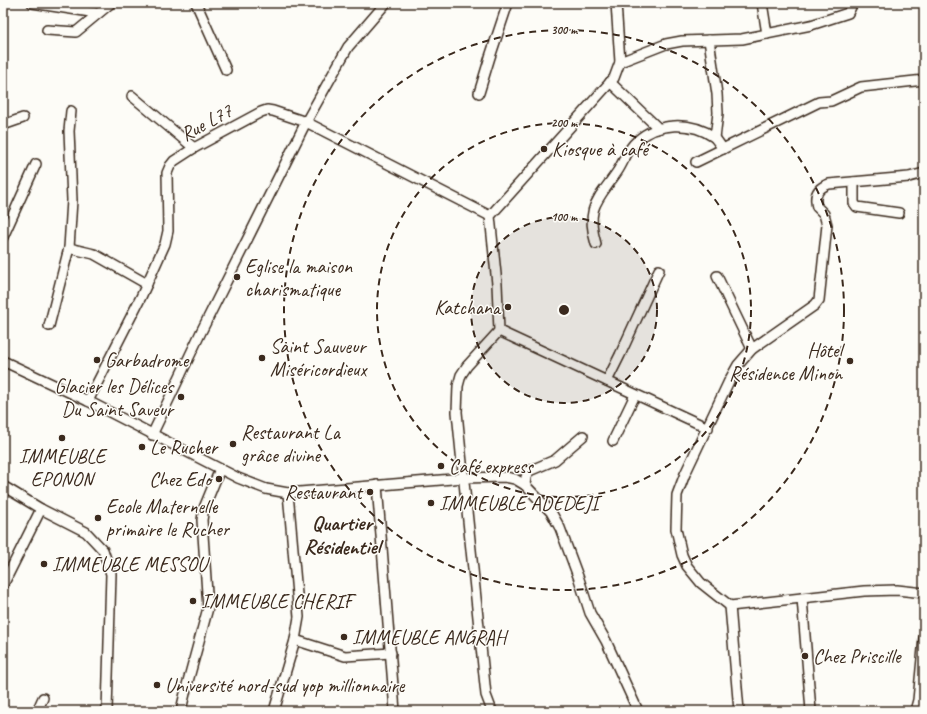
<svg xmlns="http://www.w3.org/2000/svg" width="927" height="714" viewBox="0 0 927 714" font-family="Caveat,sans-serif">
	<rect width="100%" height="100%" fill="#fdfcf7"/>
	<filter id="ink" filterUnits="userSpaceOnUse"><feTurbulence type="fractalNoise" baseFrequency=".025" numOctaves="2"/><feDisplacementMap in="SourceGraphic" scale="8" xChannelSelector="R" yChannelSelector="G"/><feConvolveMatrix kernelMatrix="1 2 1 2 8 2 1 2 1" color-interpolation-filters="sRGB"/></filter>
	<g filter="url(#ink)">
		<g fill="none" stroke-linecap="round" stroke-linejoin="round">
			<defs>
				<g id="minor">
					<polyline points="32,3 97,13"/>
					<polyline points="196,3 226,70"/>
					<polyline points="762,3 767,34"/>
					<polyline points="47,30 76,32 111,3"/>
					<polyline points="709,40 717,94 718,113 715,138"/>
					<polyline points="620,62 666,44 682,41 742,39 811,25 848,13 851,7 850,3"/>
					<polyline points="610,82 656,126 656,129"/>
					<polyline points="479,93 490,57 508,3"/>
					<polyline points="132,96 194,148"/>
					<polyline points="3,125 23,118"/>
					<polyline points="696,162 819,102 831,101 861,87 924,80"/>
					<path d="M924,173L909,177L829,184C817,188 814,196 817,207L824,214L827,225L819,300L815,305L752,349L738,365L729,381L685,474L677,495L676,529L682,555L687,566L701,583L730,606L864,591L897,590L924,593"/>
					<polyline points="854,182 854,203 857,207 899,213"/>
					<polyline points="3,237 36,164"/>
					<path d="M596,244C585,207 598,200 617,172C624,162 627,149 637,141C657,122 691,121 714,137C717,140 720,145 723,149"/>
					<polyline points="69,248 72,200 69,131 71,111"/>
					<polyline points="717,276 752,349"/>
					<polyline points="49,326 69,248 94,254 147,284"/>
					<polyline points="499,331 708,428"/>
					<polyline points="3,361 88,401 238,478 266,489 288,493 464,478 505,477 515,479 525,485 551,512 560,528 579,579 590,613 606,641 638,711"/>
					<polyline points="607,381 620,355 659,270"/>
					<polyline points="88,401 141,297 165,244 168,231 167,173 170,166 174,161 194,148 261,112 267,110 273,111 306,122 490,216"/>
					<polyline points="152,435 201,332 306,122 348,47 386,3"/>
					<polyline points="613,441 635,395"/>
					<polyline points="377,485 395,711"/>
					<polyline points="525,485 526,477 529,471 555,460 583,436"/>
					<polyline points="3,486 41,509 86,532 103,550 111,574 107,711"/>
					<polyline points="3,585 41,509"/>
					<polyline points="802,598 811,711"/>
					<polyline points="730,606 739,711"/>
					<polyline points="295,640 345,656 391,653"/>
					<polyline points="37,711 43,698"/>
					<polyline points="183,711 182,706 187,685 208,608 202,520 204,508 220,469"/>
					<polyline points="274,711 295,640 299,617 288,493"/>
					<polyline points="492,711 486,695 461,453 457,412 458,386 461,375 467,366 499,331 497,284 490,216 614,78 620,62 616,3"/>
					<polyline points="915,711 918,700 924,638"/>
				</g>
			</defs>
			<use href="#minor" stroke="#3b2a1e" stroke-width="12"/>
			<use href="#minor" stroke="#fdfcf7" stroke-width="9"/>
		</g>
	</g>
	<circle cx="564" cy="310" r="93" fill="#3b2a1e" fill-opacity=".12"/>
	<g fill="none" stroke="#3b2a1e" stroke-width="2" stroke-dasharray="7 5">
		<circle cx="564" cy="310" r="93"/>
		<circle cx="564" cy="310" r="187"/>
		<circle cx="564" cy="310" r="280"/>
	</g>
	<g fill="#3b2a1e" stroke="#fdfcf7" stroke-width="1.5">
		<circle cx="544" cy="149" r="4"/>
		<circle cx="237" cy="277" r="4"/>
		<circle cx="508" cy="307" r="4"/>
		<circle cx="262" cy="358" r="4"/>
		<circle cx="97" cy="360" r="4"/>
		<circle cx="850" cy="361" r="4"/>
		<circle cx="181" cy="397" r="4"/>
		<circle cx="62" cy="438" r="4"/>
		<circle cx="233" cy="444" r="4"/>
		<circle cx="142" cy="447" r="4"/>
		<circle cx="441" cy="466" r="4"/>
		<circle cx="219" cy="479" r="4"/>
		<circle cx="370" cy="492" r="4"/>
		<circle cx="431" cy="503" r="4"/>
		<circle cx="98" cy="518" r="4"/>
		<circle cx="44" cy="564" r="4"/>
		<circle cx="193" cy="601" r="4"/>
		<circle cx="344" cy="637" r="4"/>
		<circle cx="805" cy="656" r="4"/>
		<circle cx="157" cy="685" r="4"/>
	</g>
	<g text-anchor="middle" stroke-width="3" stroke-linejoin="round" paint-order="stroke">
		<g font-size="20" fill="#3b2a1e" stroke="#fdfcf7">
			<text transform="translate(206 122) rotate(-29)" y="7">Rue L77</text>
		</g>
		<g font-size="20" fill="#3b2a1e" stroke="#fdfcf7" text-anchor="start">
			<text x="552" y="156">Kiosque à café</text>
			<text x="245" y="273">Eglise la maison<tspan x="245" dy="23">charismatique</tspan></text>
			<text x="500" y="314" text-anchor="end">Katchana</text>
			<text x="270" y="353">Saint Sauveur<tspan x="270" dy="23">Miséricordieux</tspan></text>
			<text x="842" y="357" text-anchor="end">Hôtel<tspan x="842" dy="23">Résidence Minon</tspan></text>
			<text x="105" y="367">Garbadrome</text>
			<text x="173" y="393" text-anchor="end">Glacier les Délices<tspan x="173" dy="23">Du Saint Saveur</tspan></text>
			<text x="241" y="439">Restaurant La<tspan x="241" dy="23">grâce divine</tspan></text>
			<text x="150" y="454">Le Rucher</text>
			<text x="62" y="463" text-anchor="middle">IMMEUBLE<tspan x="62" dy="23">EPONON</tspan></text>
			<text x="449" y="473">Café express</text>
			<text x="211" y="486" text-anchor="end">Chez Edo</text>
			<text x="362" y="499" text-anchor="end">Restaurant</text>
			<text x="439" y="510">IMMEUBLE ADEDEJI</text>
			<text x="106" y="513">Ecole Maternelle<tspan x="106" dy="23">primaire le Rucher</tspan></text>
			<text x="52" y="571">IMMEUBLE MESSOU</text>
			<text x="201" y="608">IMMEUBLE CHERIF</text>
			<text x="352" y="644">IMMEUBLE ANGRAH</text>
			<text x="813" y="663">Chez Priscille</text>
			<text x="165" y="692">Université nord-sud yop millionnaire</text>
		</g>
		<g font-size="21" font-weight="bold" fill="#3b2a1e" stroke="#fdfcf7">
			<text x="342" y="530">Quartier<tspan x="342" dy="24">Résidentiel</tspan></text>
		</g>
	</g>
	<circle cx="564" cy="310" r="6" fill="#3b2a1e" stroke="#fdfcf7" stroke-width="2"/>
	<g font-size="12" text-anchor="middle" font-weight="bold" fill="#3b2a1e" stroke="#fdfcf7" stroke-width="3" stroke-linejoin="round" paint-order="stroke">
		<text x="564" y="34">300 m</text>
		<text x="564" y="127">200 m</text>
		<text x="564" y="221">100 m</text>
	</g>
	<rect width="927" height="714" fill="none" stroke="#fdfcf7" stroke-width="16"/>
	<rect x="8" y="8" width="911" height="698" fill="none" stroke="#3b2a1e" stroke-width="1.5" filter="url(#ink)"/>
</svg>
